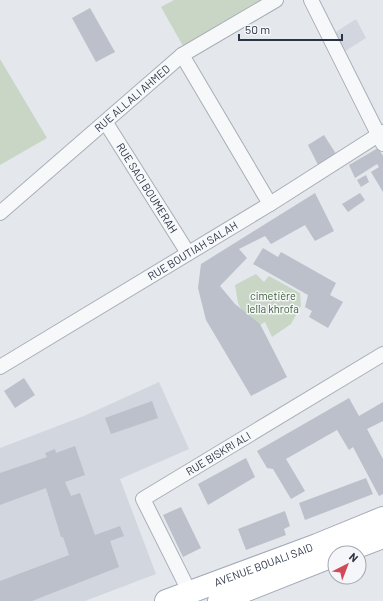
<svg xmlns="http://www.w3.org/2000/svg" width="383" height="601" viewBox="0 0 383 601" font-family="Barlow,sans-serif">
	<rect width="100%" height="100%" fill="#e4e7ec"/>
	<g fill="#d2d6de">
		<polygon points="356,19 366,38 344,52 333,34"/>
		<polygon points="159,382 189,449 120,479 156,574 85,601 0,601 0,448 84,416"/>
	</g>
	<g fill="#c9d6c5">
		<polygon points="174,0 263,0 183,46 161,7"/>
		<polygon points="0,59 47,138 0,165"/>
		<polygon points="256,274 264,282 269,276 300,293 301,306 291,324 272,337 265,322 251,330 238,303 235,285"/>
	</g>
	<g fill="#bbc0ca">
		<polygon points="90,8 115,52 96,62 72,18"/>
		<polygon points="324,135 338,157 319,167 308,145"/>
		<polygon points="378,148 383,156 383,192 371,172 379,167 377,164 355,178 349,165"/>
		<polygon points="366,175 369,182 361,187 357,180"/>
		<polygon points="315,193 334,231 315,241 305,225 271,244 265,236 239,249 247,258 220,286 235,304 260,324 287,377 251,396 206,320 198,288 201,264"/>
		<polygon points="360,193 365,200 348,212 342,204"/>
		<polygon points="263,248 278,257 281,252 336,283 330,295 343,302 328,328 309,317 312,311 305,307 308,295 253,264"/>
		<polygon points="24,378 35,395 15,408 4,391"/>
		<polygon points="349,398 359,416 383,402 383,421 367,429 383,459 383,494 379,496 353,447 349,450 337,430 286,459 305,491 291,499 273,469 267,468 257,451"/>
		<polygon points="152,401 158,418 111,434 105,418"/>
		<polygon points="75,446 85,475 65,482 71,496 80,493 95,535 120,526 124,536 110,541 119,567 32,601 0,601 0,581 69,555 63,537 61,537 46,488 0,505 0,473 47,457 45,453 55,449 56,453"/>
		<polygon points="246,458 255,477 208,505 198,484"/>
		<polygon points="366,478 373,494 305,520 299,503"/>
		<polygon points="181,507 201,548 183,557 163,515"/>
		<polygon points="285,511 290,526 284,529 286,535 246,550 238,529"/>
	</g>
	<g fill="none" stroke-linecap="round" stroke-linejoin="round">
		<defs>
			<g id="minor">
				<polyline points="311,0 383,144"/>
				<polyline points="182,55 270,204"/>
				<path id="s1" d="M106,123L188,253"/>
				<path id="s2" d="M0,213L182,55L276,0"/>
				<path id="s3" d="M0,367L270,204L383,132"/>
				<path id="s4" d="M190,593L143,499L383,354"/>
			</g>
			<g id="primary">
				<polyline points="341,553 383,537"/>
				<path id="s5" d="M166,601L317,545L383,518"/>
				<polyline points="219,601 335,555"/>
			</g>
		</defs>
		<use href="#minor" stroke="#a9aeb7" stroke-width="16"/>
		<use href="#primary" stroke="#a3abb8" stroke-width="24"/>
		<use href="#minor" stroke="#f7f8fa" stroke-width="14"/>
		<use href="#primary" stroke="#fff" stroke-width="22"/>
	</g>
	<g text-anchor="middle" stroke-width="3" stroke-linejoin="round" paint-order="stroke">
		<g font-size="11" fill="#2b3445" stroke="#f4f6f9">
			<text dy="4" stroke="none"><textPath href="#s2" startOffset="175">RUE ALLALI AHMED</textPath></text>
			<text dy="4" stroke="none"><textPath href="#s1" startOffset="77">RUE SACI BOUMERAH</textPath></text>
			<text dy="4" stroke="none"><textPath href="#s3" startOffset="225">RUE BOUTIAH SALAH</textPath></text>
			<text dy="4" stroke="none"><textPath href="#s4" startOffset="193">RUE BISKRI ALI</textPath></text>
			<text dy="4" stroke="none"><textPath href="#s5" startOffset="104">AVENUE BOUALI SAID</textPath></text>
		</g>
		<g font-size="11" fill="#3f6138" stroke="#f4f6f9">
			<text x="273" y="300">cimetière<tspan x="273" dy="13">lella khrofa</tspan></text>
		</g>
	</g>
	<g transform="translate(347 565) rotate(42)"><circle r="19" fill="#f4f6f9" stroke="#a4a8b1"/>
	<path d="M0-3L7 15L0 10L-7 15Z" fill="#d1495b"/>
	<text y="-6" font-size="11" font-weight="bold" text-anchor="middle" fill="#2b3445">N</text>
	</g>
	<path d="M239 34v6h103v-6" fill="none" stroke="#2b3445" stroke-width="2"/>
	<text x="245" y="34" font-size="12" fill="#2b3445" stroke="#f4f6f9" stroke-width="3" paint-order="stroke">50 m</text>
</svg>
